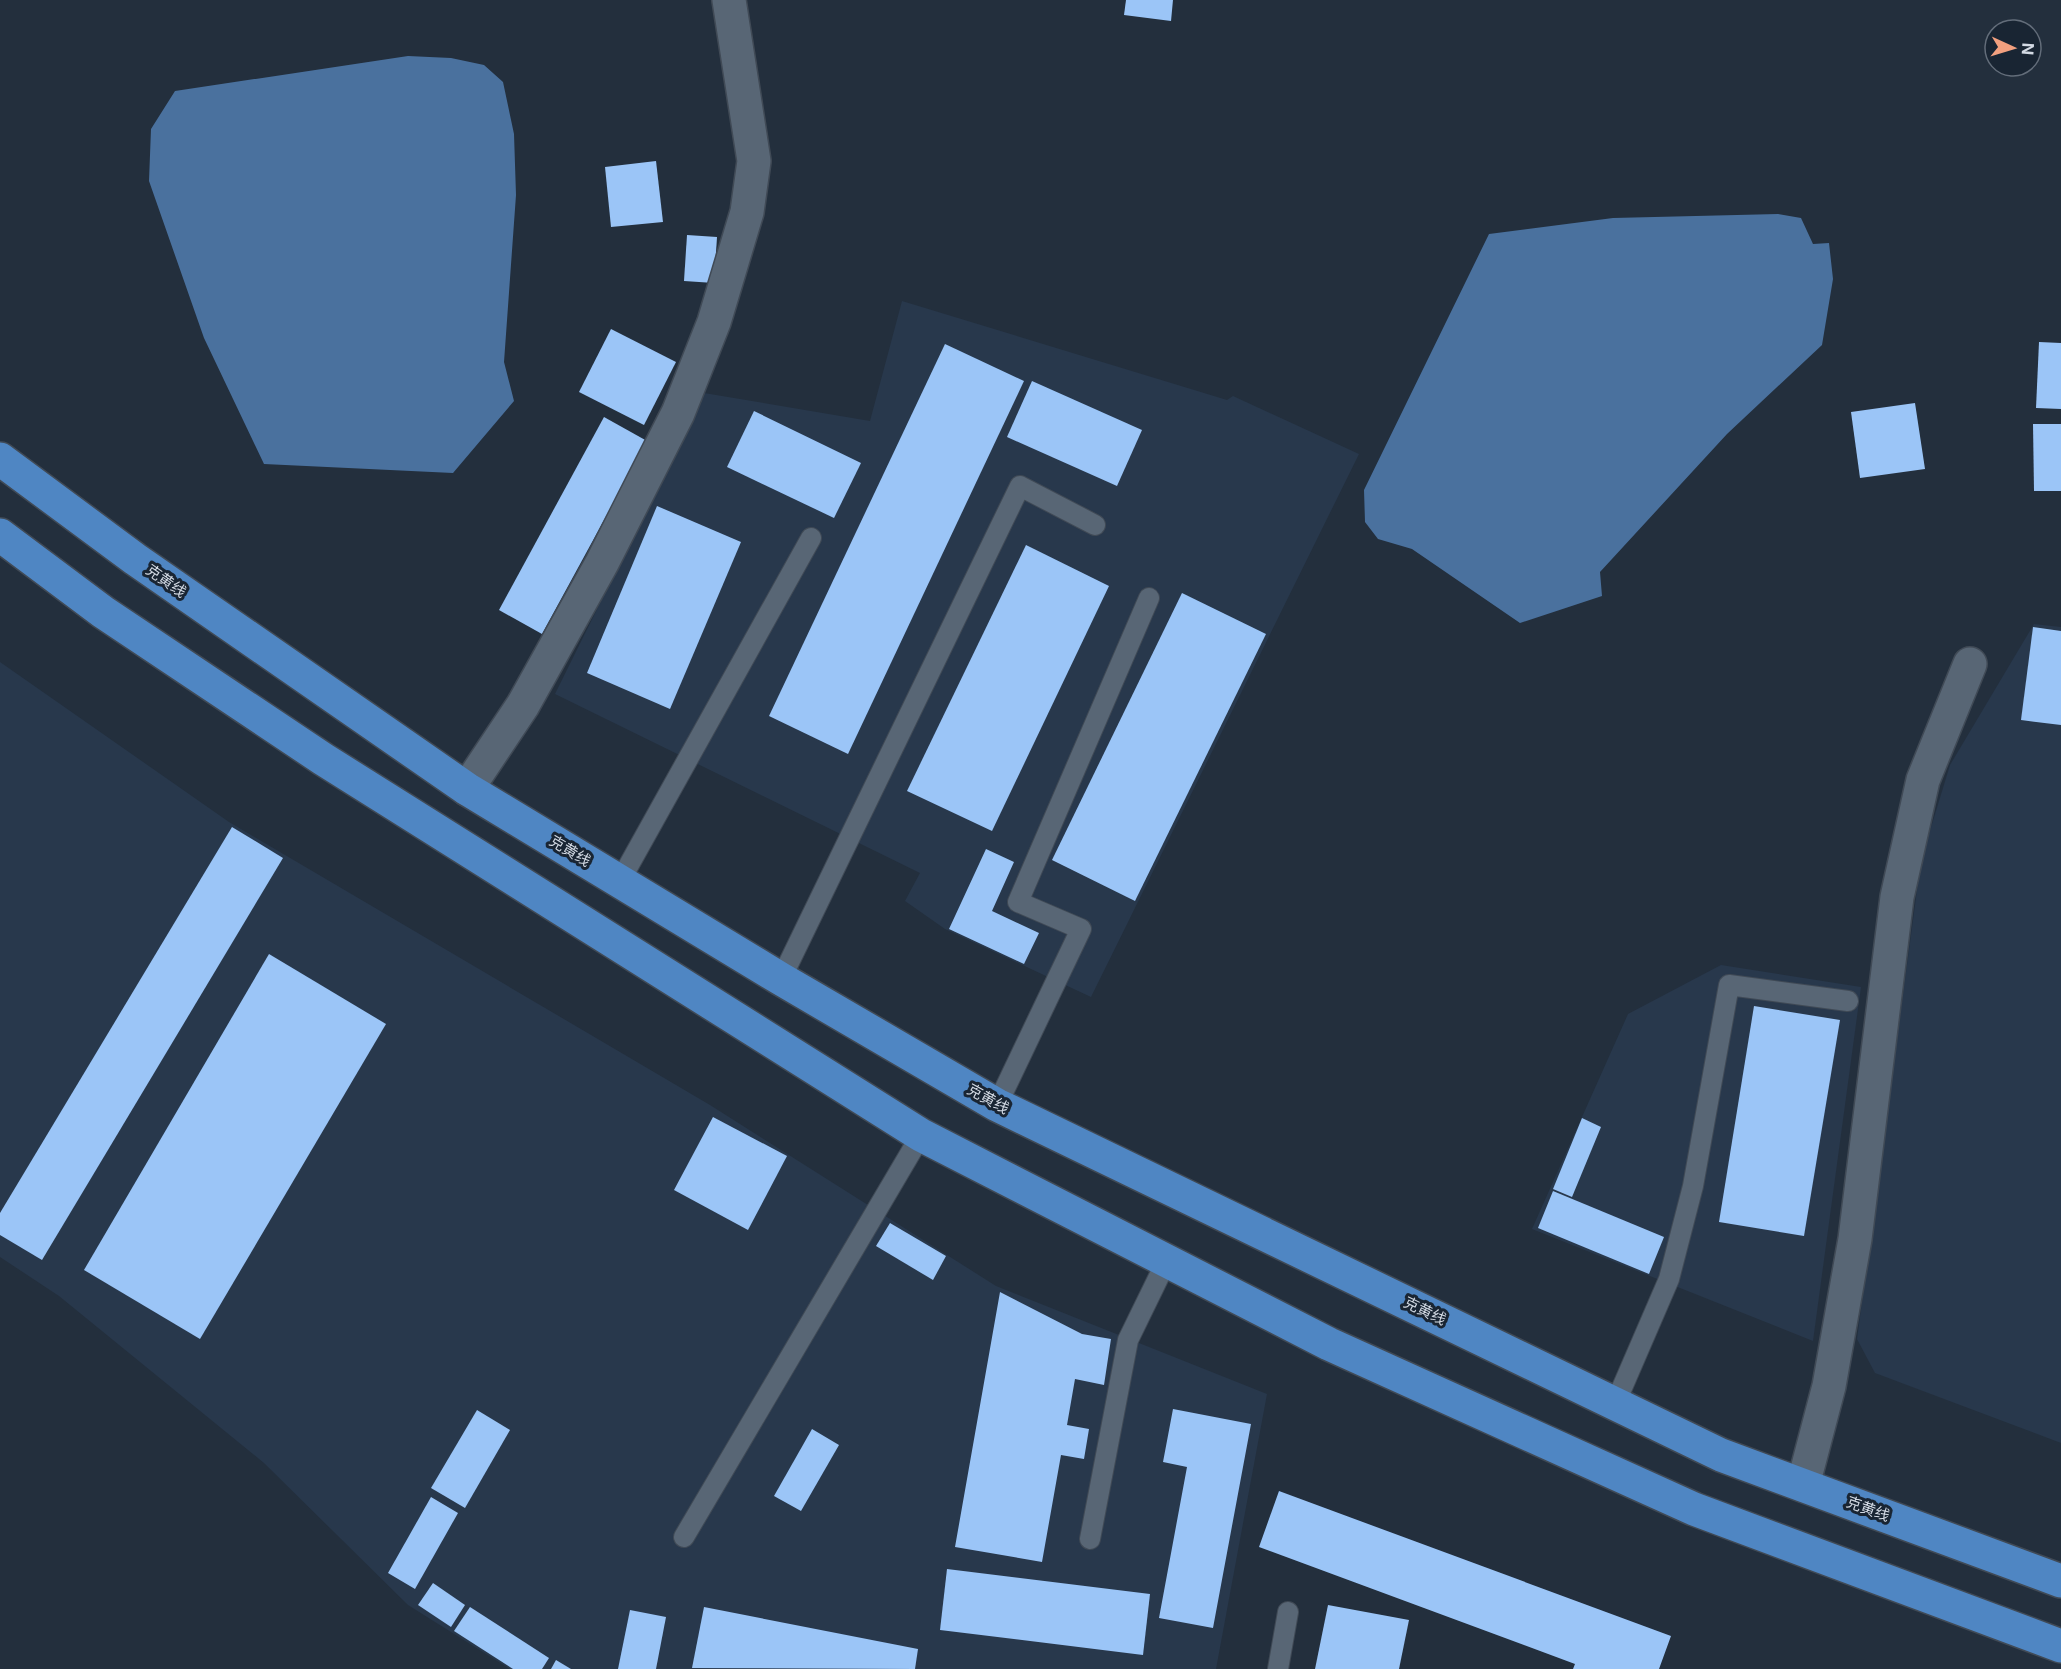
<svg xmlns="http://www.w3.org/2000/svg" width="2061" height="1669" viewBox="0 0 2061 1669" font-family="Inter,'Noto Sans SC',sans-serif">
	<rect width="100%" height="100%" fill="#232f3d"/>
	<g fill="#28384c">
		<polygon points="902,301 1227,400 1233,396 1359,454 1091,997 945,929 905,901 920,873 555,694 704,393 870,421"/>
		<polygon points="2034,624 2061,627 2061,1443 1875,1373 1857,1339 1921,860 1950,765"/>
		<polygon points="0,662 229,822 710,1105 996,1286 1267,1394 1216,1669 510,1669 408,1605 264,1463 59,1296 0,1257"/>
		<polygon points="1721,965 1861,987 1813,1341 1532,1229 1628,1014"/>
	</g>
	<g fill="#4a719e">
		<polygon points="408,56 451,58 484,65 503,82 514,134 516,195 504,362 514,401 453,473 264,464 204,338 149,181 151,129 175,91"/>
		<polygon points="1778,214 1801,218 1813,244 1829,243 1833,279 1822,345 1727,434 1600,572 1602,596 1520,623 1412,549 1378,539 1365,522 1364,490 1489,234 1613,218"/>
	</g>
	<g fill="#9bc5f7">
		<polygon points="1126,0 1173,0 1171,21 1124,15"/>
		<polygon points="656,161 663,222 611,227 605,167"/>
		<polygon points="687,235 717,237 714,283 684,281"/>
		<polygon points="611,329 676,362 644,425 579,392"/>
		<polygon points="2039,342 2061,343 2061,409 2036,408"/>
		<polygon points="945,344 1024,381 848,754 769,716"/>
		<polygon points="1032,381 1142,430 1117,486 1007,437"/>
		<polygon points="1915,403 1925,469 1860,478 1851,412"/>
		<polygon points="754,411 861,463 834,518 727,467"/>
		<polygon points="604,417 647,441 542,634 499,610"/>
		<polygon points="2033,424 2061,424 2061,491 2034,491"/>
		<polygon points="657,506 741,542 670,709 587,673"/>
		<polygon points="1026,545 1109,586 992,831 907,791"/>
		<polygon points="1182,593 1266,634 1135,901 1052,860"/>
		<polygon points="2033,627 2061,631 2061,725 2021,720"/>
		<polygon points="232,827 283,858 42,1260 0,1235 0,1213"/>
		<polygon points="986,849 1014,862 992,911 1039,933 1024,964 949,929"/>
		<polygon points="269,954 386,1024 200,1339 84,1270"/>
		<polygon points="1754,1006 1840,1020 1804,1236 1719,1222"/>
		<polygon points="713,1117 787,1156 748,1230 674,1190"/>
		<polygon points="1582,1118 1601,1127 1572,1197 1553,1189"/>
		<polygon points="1553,1191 1664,1237 1649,1274 1538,1228"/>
		<polygon points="890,1223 946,1256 933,1280 876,1246"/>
		<polygon points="1000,1292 1082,1334 1111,1339 1104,1385 1075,1379 1067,1425 1089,1429 1084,1459 1061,1455 1042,1562 955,1547"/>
		<polygon points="1173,1409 1251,1424 1213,1628 1159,1618 1187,1467 1163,1462"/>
		<polygon points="477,1410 510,1430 465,1508 431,1488"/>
		<polygon points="812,1429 839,1445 801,1511 774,1496"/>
		<polygon points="1279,1491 1671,1636 1659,1669 1573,1669 1575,1664 1259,1547"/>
		<polygon points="431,1497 458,1513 415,1589 388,1573"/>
		<polygon points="947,1569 1150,1594 1143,1655 940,1630"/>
		<polygon points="433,1583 465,1605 451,1627 418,1605"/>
		<polygon points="1328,1605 1409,1620 1399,1669 1315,1669"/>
		<polygon points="470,1607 549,1658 542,1669 513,1669 454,1631"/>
		<polygon points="704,1607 918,1649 915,1669 692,1668"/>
		<polygon points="630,1610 666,1617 656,1669 618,1669"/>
		<polygon points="556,1660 571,1669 551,1669"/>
	</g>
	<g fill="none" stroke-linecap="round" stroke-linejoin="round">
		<defs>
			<g id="lane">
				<polyline points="620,881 811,538"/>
				<polyline points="781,979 1020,486 1095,525"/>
				<polyline points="997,1105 1081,929 1018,902 1149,598"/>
				<polyline points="1615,1404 1669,1279 1693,1186 1729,985 1848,1001"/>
				<polyline points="684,1537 921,1135"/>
				<polyline points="1090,1539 1128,1340 1167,1260"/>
				<polyline points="1278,1669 1288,1612"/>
			</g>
			<g id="street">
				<polyline points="467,789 523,705 602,563 678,413 714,322 747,212 754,161 729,0"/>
				<polyline points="1803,1485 1829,1386 1855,1239 1897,897 1923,780 1970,664"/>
			</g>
			<g id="highway">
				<polyline points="0,459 135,559 467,789 781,979 997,1105 1721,1455 2061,1581"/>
				<polyline points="0,535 103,612 323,759 921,1135 1329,1344 1694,1509 2061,1646"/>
			</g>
		</defs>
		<use href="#lane" stroke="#404a56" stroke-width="22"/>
		<use href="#street" stroke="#404a56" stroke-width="36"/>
		<use href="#highway" stroke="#404a56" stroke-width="36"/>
		<use href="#lane" stroke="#586675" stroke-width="20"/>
		<use href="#street" stroke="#586675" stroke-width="33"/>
		<use href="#highway" stroke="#4f86c3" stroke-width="33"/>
	</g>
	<g text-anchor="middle" stroke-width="6" stroke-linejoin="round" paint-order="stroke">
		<g font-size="15" fill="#d3dae4" stroke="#192533">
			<text transform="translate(166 581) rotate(35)" y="5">克黄线</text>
			<text transform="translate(570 851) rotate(31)" y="5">克黄线</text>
			<text transform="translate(988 1099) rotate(29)" y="5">克黄线</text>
			<text transform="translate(1425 1311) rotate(26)" y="5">克黄线</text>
			<text transform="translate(1868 1509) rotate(20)" y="5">克黄线</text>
		</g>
	</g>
	<g transform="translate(2013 48) rotate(94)"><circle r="28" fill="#192533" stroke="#636d7a" stroke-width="1.5"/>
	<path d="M0-4.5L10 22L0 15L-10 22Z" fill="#f2a07f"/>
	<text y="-9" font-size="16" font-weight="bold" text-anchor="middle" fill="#d3dae4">N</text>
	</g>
</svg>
